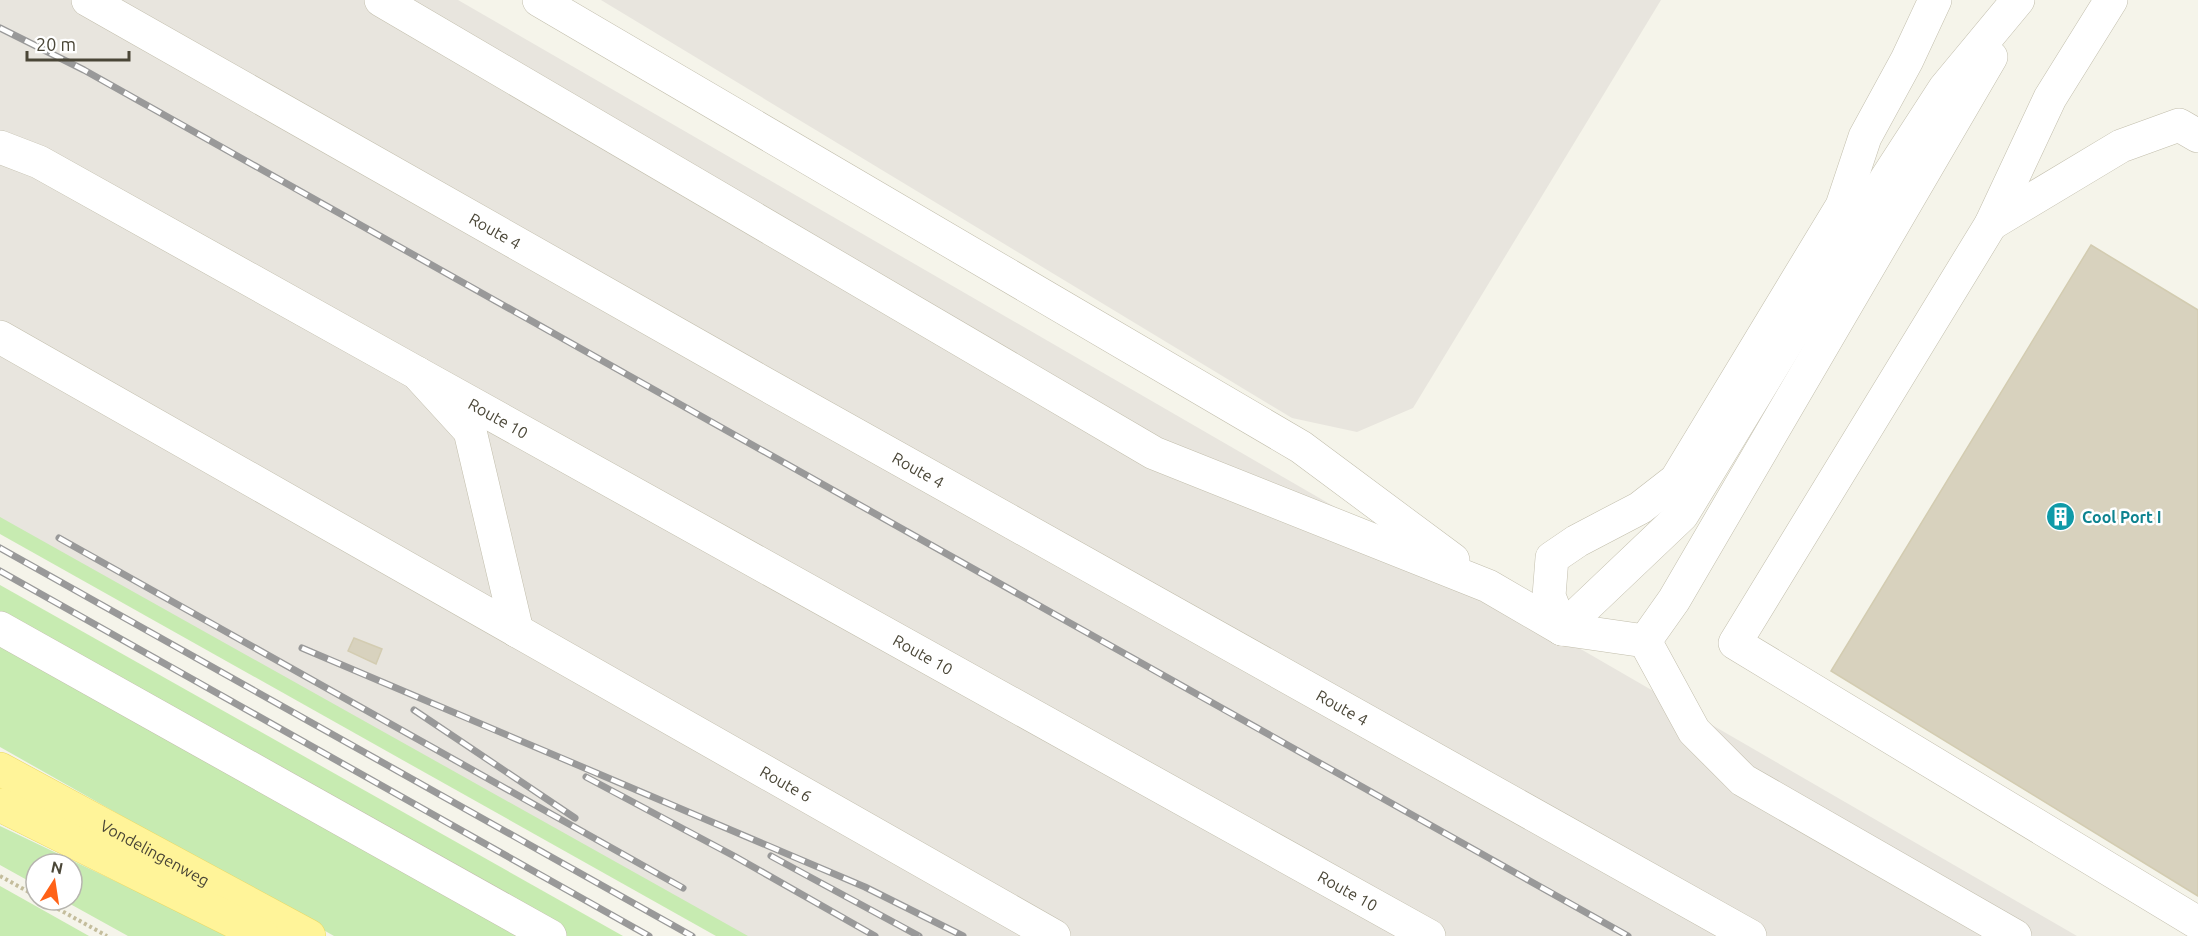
<svg xmlns="http://www.w3.org/2000/svg" width="2198" height="936" viewBox="0 0 2198 936" font-family="Ubuntu,sans-serif">
	<rect width="100%" height="100%" fill="#f5f4ea"/>
	<g fill="#e8e5de">
		<polygon points="0,0 458,0 2077,936 739,936 0,522"/>
		<polygon points="601,0 1661,0 1413,408 1357,432 1292,418"/>
	</g>
	<g fill="#c7ebb1">
		<polygon points="0,517 748,936 716,936 0,534"/>
		<polygon points="0,585 623,936 565,936 0,619"/>
		<polygon points="0,637 535,936 334,936 0,747"/>
		<polygon points="0,826 230,936 128,936 63,900 72,900 72,864 36,864 36,885 0,865"/>
		<polygon points="0,886 9,891 89,936 0,936"/>
	</g>
	<g fill="#d8d2be" stroke="#d3ccb1" stroke-width="1.5">
		<polygon points="2091,245 2198,310 2198,896 1831,671"/>
		<polygon points="354,638 382,649 376,664 348,651"/>
	</g>
	<g fill="none" stroke-linecap="round" stroke-linejoin="round">
		<defs>
			<g id="minor">
				<path id="s1" d="M88,0L758,380L1750,936"/>
				<polyline points="381,0 1154,453 1488,586 1562,629 1645,641"/>
				<polyline points="539,0 1301,447 1453,560"/>
				<polyline points="2111,0 2050,98 1991,224 1735,643 2198,923"/>
				<polyline points="0,147 39,162 417,373 470,431 517,631"/>
				<polyline points="1991,224 2121,146 2179,125 2198,136"/>
				<path id="s2" d="M0,337L1054,936"/>
				<path id="s3" d="M417,373L1429,936"/>
				<polyline points="0,628 550,936"/>
				<polyline points="1562,629 1682,515 1886,179 1945,88 2018,0"/>
				<polyline points="1562,629 1549,596 1552,558 1577,541 1640,508 1676,480 1842,206 1865,137 1907,60 1935,0"/>
				<polyline points="1645,641 1674,600 1991,57"/>
				<polyline points="1645,641 1694,731 1743,780 2015,936"/>
			</g>
			<g id="major">
				<path id="s4" d="M0,769L309,936"/>
				<polyline points="0,805 263,936"/>
			</g>
		</defs>
		<use href="#minor" stroke="#c2beac" stroke-width="34"/>
		<use href="#major" stroke="#e9d964" stroke-width="34"/>
		<g stroke="#c4bd9c" stroke-width="4" stroke-dasharray="3 3" stroke-linecap="butt">
			<polyline points="0,876 36,896"/>
			<polyline points="42,900 107,936"/>
		</g>
		<use href="#minor" stroke="#fff" stroke-width="33"/>
		<use href="#major" stroke="#fff499" stroke-width="33"/>
		<defs>
			<g id="rail">
				<polyline points="0,28 84,70 1628,936"/>
				<polyline points="59,538 683,888"/>
				<polyline points="0,548 692,936"/>
				<polyline points="0,571 649,936"/>
				<polyline points="302,648 865,887 963,936"/>
				<polyline points="414,710 575,818"/>
				<polyline points="586,777 734,856 875,936"/>
				<polyline points="771,856 919,936"/>
			</g>
		</defs>
		<use href="#rail" stroke="#999" stroke-width="7"/>
		<use href="#rail" stroke="#fff" stroke-width="4.5" stroke-dasharray="14" stroke-linecap="butt"/>
	</g>
	<defs>
		<symbol id="building-disc" viewBox="-11 -11 22 22"><circle r="9.5" fill="#0f9aa8" stroke="#fff"/><path d="M-4-6H4V6H1V3H-1V6H-4ZM-2.5-4.3h1.7v1.8h-1.7ZM.8-4.3h1.7v1.8H.8ZM-2.5-1h1.7V.8h-1.7ZM.8-1h1.7V.8H.8Z" fill="#fff"/></symbol>
	</defs>
	<g fill-rule="evenodd">
		<use href="#building-disc" x="2044" y="500" width="33" height="33"/>
	</g>
	<g text-anchor="middle" stroke-width="5" stroke-linejoin="round" paint-order="stroke">
		<g font-size="16" fill="#4a4637" stroke="#fff">
			<text dy="6" stroke="none"><textPath href="#s1" startOffset="468">Route 4</textPath></text>
			<text dy="6" stroke="none"><textPath href="#s3" startOffset="93">Route 10</textPath></text>
			<text dy="6" stroke="none"><textPath href="#s1" startOffset="954">Route 4</textPath></text>
			<text dy="6" stroke="none"><textPath href="#s3" startOffset="579">Route 10</textPath></text>
			<text dy="6" stroke="none"><textPath href="#s1" startOffset="1440">Route 4</textPath></text>
			<text dy="6" stroke="none"><textPath href="#s2" startOffset="904">Route 6</textPath></text>
			<text dy="6" stroke="none"><textPath href="#s4" startOffset="176">Vondelingenweg</textPath></text>
			<text dy="6" stroke="none"><textPath href="#s3" startOffset="1065">Route 10</textPath></text>
		</g>
		<g font-size="16" font-weight="bold" fill="#0d838f" stroke="#fff" text-anchor="start">
			<text x="2082" y="523">Cool Port I</text>
		</g>
	</g>
	<g transform="translate(54 882) rotate(12)"><circle r="28" fill="#ffffff" stroke="#b7b5af" stroke-width="1.5"/>
	<path d="M0-4.5L10 22L0 15L-10 22Z" fill="#ff6217"/>
	<text y="-9" font-size="16" font-weight="bold" text-anchor="middle" fill="#4a4637">N</text>
	</g>
	<path d="M27 51v9h102v-9" fill="none" stroke="#4a4637" stroke-width="3"/>
	<text x="36" y="51" font-size="18" fill="#4a4637" stroke="#ffffff" stroke-width="4.5" paint-order="stroke">20 m</text>
</svg>
